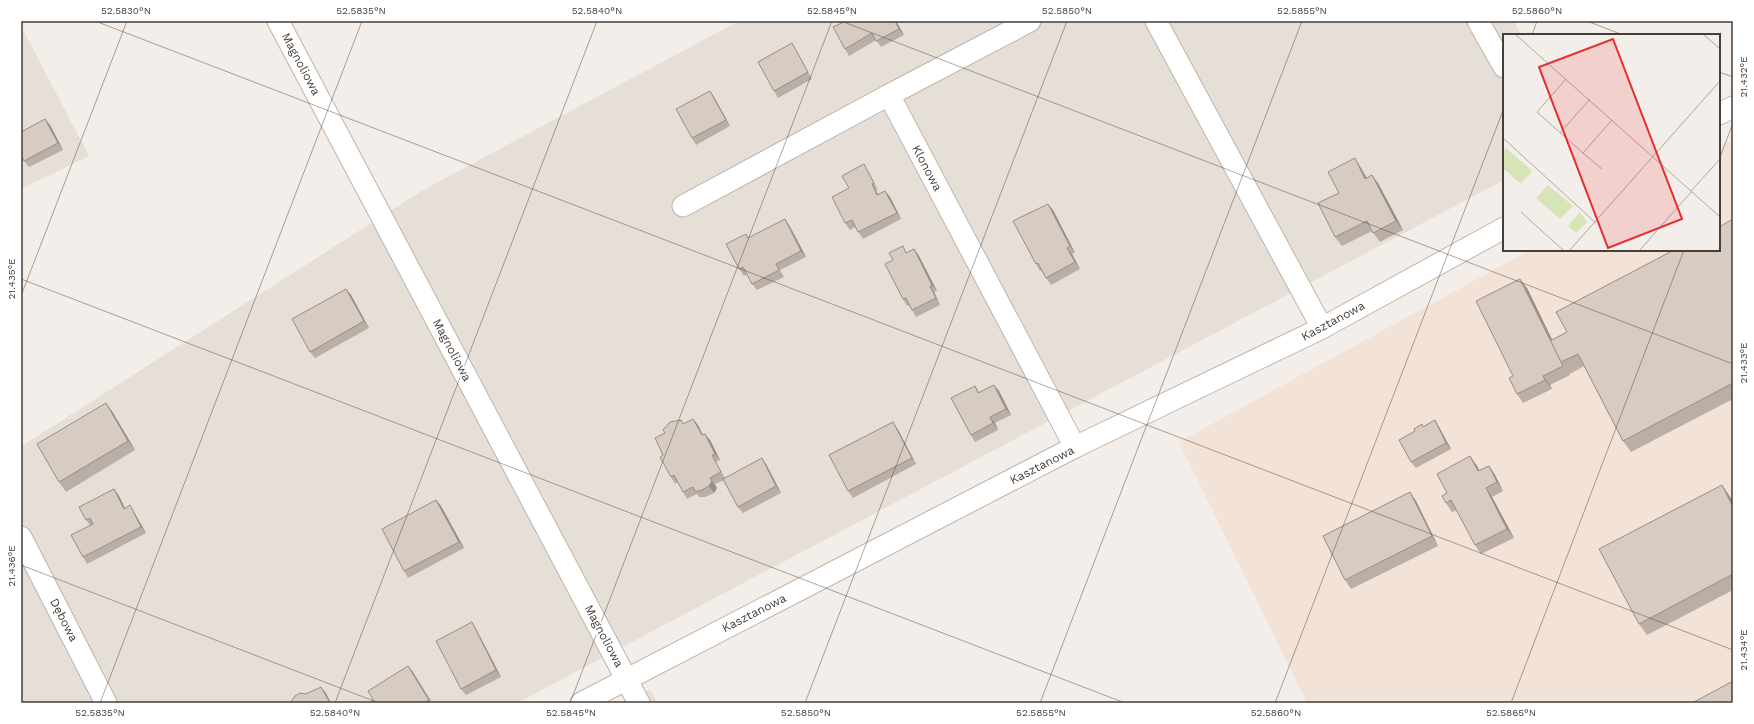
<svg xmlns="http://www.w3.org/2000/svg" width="1754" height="724" viewBox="0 0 1754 724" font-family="'Work Sans',sans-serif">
	<rect width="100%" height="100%" fill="#f3eee9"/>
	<g fill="#e6dfd7">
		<polygon points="739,21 1514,21 1521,35 1504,35 1504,180 517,703 21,703 21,444 22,446 423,190"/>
		<polygon points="21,26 89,156 21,189"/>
		<polygon points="650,689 657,703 623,703"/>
	</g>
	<polygon fill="#f3e2d6" points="1733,139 1733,703 1307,703 1179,442 1530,250 1719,250 1719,147"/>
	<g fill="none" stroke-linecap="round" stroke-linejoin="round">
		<defs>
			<g id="street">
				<polyline points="278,21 639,703"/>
				<polyline points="1156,21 1322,328"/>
				<polyline points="1478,21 1504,67"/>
				<polyline points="889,95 1030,21"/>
				<polyline points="1719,114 1733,107"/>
				<polyline points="683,206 889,95 1075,447"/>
				<polyline points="21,537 106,703"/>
				<polyline points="581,703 1075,447 1322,328 1504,228"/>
			</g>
		</defs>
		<use href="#street" stroke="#beb4ac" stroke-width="23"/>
		<use href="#street" stroke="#fff" stroke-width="21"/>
	</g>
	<g fill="#b9afa7">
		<polygon points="846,21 896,21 904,35 881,47 876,40 849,56 845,49"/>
		<polygon points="796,50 812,79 778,98 774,91"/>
		<polygon points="714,97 730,126 696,145 692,138"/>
		<polygon points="50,125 63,150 29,167 24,161"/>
		<polygon points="1361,168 1367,178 1372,175 1379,185 1403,230 1380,242 1372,231 1342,246 1335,237 1339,193"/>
		<polygon points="868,171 878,190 876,191 878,194 885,191 890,197 901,219 863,239 855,227 850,230 845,223 849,188"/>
		<polygon points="1053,210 1075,253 1072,254 1080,269 1051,285 1041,270 1040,271 1036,264"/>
		<polygon points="1733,219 1733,399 1631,452 1623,441 1584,366 1570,374 1569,373 1570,375 1550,385 1552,389 1523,403 1517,394 1513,376 1527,288 1552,340 1567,332"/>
		<polygon points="789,225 806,257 780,270 784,277 757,290 752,284 747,274 744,276 739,269 746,234 748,238"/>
		<polygon points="914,249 919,256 937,291 934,292 940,305 916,317 912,310 909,305 907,306 903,299 907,253"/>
		<polygon points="346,289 351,295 369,328 315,358 310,352"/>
		<polygon points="994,385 999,391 1011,415 995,423 998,430 975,442 971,435 975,386 979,392"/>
		<polygon points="106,403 113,413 135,450 66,492 59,482"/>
		<polygon points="681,420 683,424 698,425 703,435 710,440 720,460 716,462 725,478 766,464 781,493 743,513 738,507 724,480 715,484 717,488 714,493 705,497 699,497 697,494 687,499 683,492 678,482 675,484 671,477 665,433"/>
		<polygon points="1435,420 1439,427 1451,449 1416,468 1411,462 1424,426"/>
		<polygon points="897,428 916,464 853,498 848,491"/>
		<polygon points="1470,456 1477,466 1479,470 1489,466 1495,475 1503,491 1492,497 1514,538 1481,554 1475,545 1457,510 1452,512 1446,503 1447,493"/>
		<polygon points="1722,485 1730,497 1733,503 1733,590 1647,635 1639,624"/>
		<polygon points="114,489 119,496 125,508 134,512 146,533 87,564 83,557 90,525 86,520"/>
		<polygon points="436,500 441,506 464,548 408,578 404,571"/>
		<polygon points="1416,501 1438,546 1351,589 1345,580"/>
		<polygon points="476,629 501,677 466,695 461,689"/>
		<polygon points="408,666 432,703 375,703"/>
	</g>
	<g fill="#968e88">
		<polygon points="895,21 896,21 904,35 899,29"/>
		<polygon points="710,91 714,97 730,126 726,120"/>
		<polygon points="45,119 50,125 63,150 58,143"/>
		<polygon points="1355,158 1361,168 1372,189 1365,179"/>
		<polygon points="1372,175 1379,185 1403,230 1396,221"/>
		<polygon points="872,184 876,191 882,201 877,195"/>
		<polygon points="885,191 890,197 901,219 897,213"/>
		<polygon points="1048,204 1053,210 1075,253 1070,246"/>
		<polygon points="785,219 789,225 806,257 801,251"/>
		<polygon points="1067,248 1072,254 1080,269 1075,262"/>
		<polygon points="914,249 919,256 937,291 932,285"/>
		<polygon points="1520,279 1527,288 1563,362 1562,362"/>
		<polygon points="930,286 934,292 940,305 936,298"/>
		<polygon points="346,289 351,295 369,328 364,321"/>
		<polygon points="1543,376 1550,385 1552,389 1545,380"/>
		<polygon points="994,385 999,391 1011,415 1006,409"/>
		<polygon points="106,403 113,413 135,450 128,441"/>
		<polygon points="990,417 995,423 998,430 993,423"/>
		<polygon points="693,419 698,425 706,442 702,435"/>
		<polygon points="1435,420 1439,427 1451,449 1446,443"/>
		<polygon points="893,422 897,428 916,464 912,458"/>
		<polygon points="705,434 710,440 720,460 715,454"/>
		<polygon points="1470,456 1477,466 1484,480 1478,471"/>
		<polygon points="762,458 766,464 781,493 776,486"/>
		<polygon points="1489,466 1495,475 1503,491 1497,482"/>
		<polygon points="710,478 717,488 714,493 709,486"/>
		<polygon points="1722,485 1730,497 1733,503 1733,507"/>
		<polygon points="1486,488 1492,497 1514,538 1507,529"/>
		<polygon points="114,489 119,496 128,515 124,509"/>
		<polygon points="1410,492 1416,501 1438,546 1432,536"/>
		<polygon points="436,500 441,506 464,548 459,542"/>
		<polygon points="130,505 146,533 141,527"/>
		<polygon points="472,622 476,629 501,677 496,670"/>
		<polygon points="408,666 413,672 432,703 429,700"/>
		<polygon points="321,687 326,693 331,703 330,703"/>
	</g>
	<g fill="#d7cbc2" stroke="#968e88">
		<polygon points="846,21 895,21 899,29 876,41 872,33 845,49 833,27"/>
		<polygon points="792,43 808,72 774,91 758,62"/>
		<polygon points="710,91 726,120 692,138 676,109"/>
		<polygon points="45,119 58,143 24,161 21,155 21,132"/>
		<polygon points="1355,158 1365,179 1372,175 1396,221 1373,233 1367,221 1335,237 1318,203 1339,193 1328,172"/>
		<polygon points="864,164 874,183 872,184 877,195 885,191 897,213 858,232 852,220 845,223 832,197 849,188 842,176"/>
		<polygon points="1048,204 1070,246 1067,248 1075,262 1046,278 1038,263 1036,264 1013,221"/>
		<polygon points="785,219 801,251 776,264 779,270 752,284 743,267 739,269 726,244 746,234 748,238"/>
		<polygon points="1733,219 1733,383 1623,441 1578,354 1561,362 1550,341 1567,332 1556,312 1674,250 1719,250 1719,227"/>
		<polygon points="903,246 906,253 914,249 932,285 930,286 936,298 912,310 906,298 903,299 885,264 893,260 889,253"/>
		<polygon points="1520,279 1563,366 1543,376 1545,380 1517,394 1509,378 1513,376 1476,301"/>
		<polygon points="346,289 364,321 310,352 292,319"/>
		<polygon points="994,385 1006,409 990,417 993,423 971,435 951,398 975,386 978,393"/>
		<polygon points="106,403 128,441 59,482 37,444"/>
		<polygon points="693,419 702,435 705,434 715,454 712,455 721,472 710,478 712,481 709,486 700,491 695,491 693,487 683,492 674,475 671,477 660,457 663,455 655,438 665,433 663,430 670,422 681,420 683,424"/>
		<polygon points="1435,420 1446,443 1411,462 1399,440 1415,431 1414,429 1422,424 1423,427"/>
		<polygon points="893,422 912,458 848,491 829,455"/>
		<polygon points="1470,456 1478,471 1489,466 1497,482 1486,488 1507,529 1475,545 1451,500 1446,503 1442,496 1447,493 1437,474"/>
		<polygon points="762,458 776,486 738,507 723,479"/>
		<polygon points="1722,485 1733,507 1733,574 1639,624 1599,549"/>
		<polygon points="114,489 124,509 130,505 141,527 83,557 71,535 93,524 90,518 86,520 79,507"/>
		<polygon points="1410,492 1432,536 1345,580 1323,536"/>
		<polygon points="436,500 459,542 404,571 382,529"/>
		<polygon points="472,622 496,670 461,689 436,641"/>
		<polygon points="408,666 429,700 423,703 375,703 368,691"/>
		<polygon points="1733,681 1733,703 1692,703"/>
		<polygon points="321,687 330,703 292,703 291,702 295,696 300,693 306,694"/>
	</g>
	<path fill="none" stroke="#463e38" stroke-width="1" stroke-opacity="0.45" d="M95,21L1733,650M841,21L1733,364M1587,21L1623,35M1532,35L1537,21M1719,72L1733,77M1719,160L1733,123M21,279L1125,703M21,296L127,21M21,565L379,703M100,703L362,21M335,703L597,21M570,703L832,21M805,703L1067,21M1040,703L1302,21M1275,703L1504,108M1511,703L1684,250"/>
	<g text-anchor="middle" stroke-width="4" stroke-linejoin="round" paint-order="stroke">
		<g font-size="12" fill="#463e38" stroke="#fff">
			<text transform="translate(301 64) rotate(62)" y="4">Magnoliowa</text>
			<text transform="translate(927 168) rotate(62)" y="4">Klonowa</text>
			<text transform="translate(1333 321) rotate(-28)" y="4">Kasztanowa</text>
			<text transform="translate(452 350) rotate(62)" y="4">Magnoliowa</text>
			<text transform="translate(1042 465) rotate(-27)" y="4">Kasztanowa</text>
			<text transform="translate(754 613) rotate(-27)" y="4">Kasztanowa</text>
			<text transform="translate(64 620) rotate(63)" y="4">Dębowa</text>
			<text transform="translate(604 636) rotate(62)" y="4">Magnoliowa</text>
		</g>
	</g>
	<g transform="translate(1503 34)">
		<rect width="217" height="217" fill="#f3eee9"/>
		<path d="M2,113L29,137L18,150L0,134ZM45,151L70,172L57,185L33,164ZM77,178L84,188L73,199L65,192Z" fill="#d7e4b5"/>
		<path fill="none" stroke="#aea8a2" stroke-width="1" d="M12,0L217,183M200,0L217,15M63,45L34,78L80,119M57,99L87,65M0,104L93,189M99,135L80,119L109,86M188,157L217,125M18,178L61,217M66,217L217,47M136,217L189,157"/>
		<path fill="#e82b2f" fill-opacity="0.15" stroke="#e82b2f" stroke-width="2" d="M110,5L179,185L105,214L36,33Z"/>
		<rect width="217" height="217" fill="none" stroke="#463e38" stroke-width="2"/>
	</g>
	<rect width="1754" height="724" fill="none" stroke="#ffffff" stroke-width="44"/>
	<rect x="22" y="22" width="1710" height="680" fill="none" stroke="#463e38" stroke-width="1.5"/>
	<g font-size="10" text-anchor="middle" fill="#463e38">
		<text x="126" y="14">52.5830°N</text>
		<text x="361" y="14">52.5835°N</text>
		<text x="597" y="14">52.5840°N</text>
		<text x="832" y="14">52.5845°N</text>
		<text x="1067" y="14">52.5850°N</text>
		<text x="1302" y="14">52.5855°N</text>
		<text x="1537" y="14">52.5860°N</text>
		<text transform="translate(1743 77) rotate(-90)" y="4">21.432°E</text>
		<text transform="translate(11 279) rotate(-90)" y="4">21.435°E</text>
		<text transform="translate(1743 363) rotate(-90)" y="4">21.433°E</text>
		<text transform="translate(11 566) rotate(-90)" y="4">21.436°E</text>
		<text transform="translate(1743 650) rotate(-90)" y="4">21.434°E</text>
		<text x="100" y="716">52.5835°N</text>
		<text x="335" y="716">52.5840°N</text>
		<text x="571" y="716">52.5845°N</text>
		<text x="806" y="716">52.5850°N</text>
		<text x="1041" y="716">52.5855°N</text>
		<text x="1276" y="716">52.5860°N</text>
		<text x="1511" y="716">52.5865°N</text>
	</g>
</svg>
